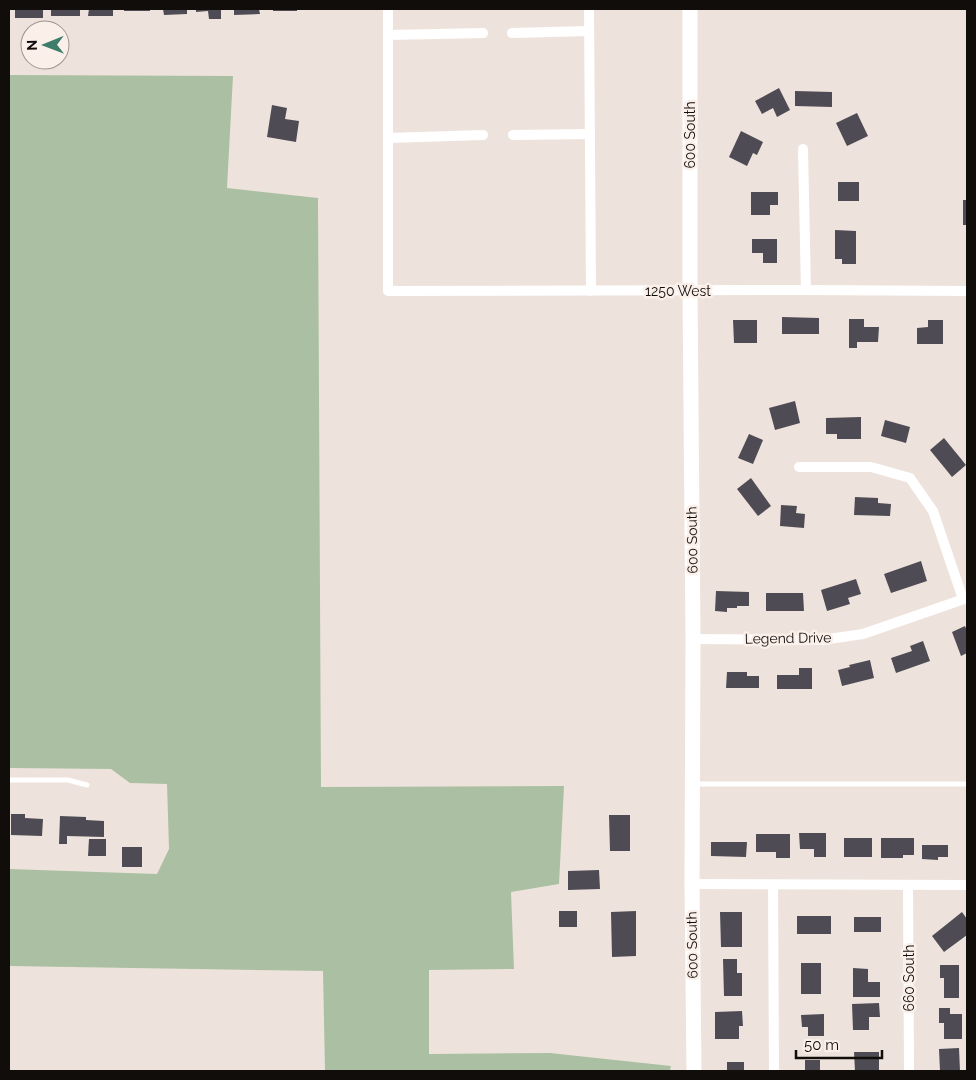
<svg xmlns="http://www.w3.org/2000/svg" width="976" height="1080" viewBox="0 0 976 1080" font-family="Raleway,sans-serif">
	<rect width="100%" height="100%" fill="#eee3dc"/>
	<polygon fill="#abc0a2" points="9,75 233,76 227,188 318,198 321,787 564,786 559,884 511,892 514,969 429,970 429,1054 550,1053 671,1066 670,1071 325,1071 323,971 9,966 9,869 157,874 169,849 167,784 130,783 111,769 9,768"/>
	<g fill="#4e4b54">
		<rect x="15" y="9" width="28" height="9"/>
		<rect x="51" y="9" width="29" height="7"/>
		<polygon points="89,9 113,9 113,16 88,16"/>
		<rect x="124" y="9" width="26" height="2"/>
		<polygon points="163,9 187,9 187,14 164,15"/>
		<polygon points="196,9 221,9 221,19 209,19 208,11 196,12"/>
		<polygon points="234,9 259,9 260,14 234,15"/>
		<rect x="273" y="9" width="24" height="2"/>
		<polygon points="779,88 790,110 777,117 773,108 762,114 755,101"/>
		<polygon points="795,91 832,92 832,107 795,106"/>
		<polygon points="272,105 287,108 285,119 299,121 296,142 267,137"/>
		<polygon points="857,113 868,136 847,146 836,123"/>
		<polygon points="741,131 763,142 757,155 753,153 747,166 729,157"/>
		<rect x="838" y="182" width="21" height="19"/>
		<polygon points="751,192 778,192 778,205 770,205 770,215 751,215"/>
		<rect x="963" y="200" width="4" height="25"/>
		<polygon points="835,230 856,231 856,264 842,264 842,259 835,259"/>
		<polygon points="752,239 777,239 777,263 763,263 763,253 752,253"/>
		<polygon points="782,317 819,318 819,334 782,334"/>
		<polygon points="849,319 864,319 864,327 879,327 878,342 857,342 857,348 849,348"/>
		<polygon points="733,320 757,320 757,343 734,343"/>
		<polygon points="928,320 943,320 943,344 917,344 917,328 928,327"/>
		<polygon points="795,401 800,423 775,430 769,408"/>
		<polygon points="861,417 861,439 837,439 837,434 826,434 826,418"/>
		<polygon points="885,420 910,427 906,443 881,436"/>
		<polygon points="749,434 763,440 753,464 738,458"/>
		<polygon points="944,438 966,465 952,477 930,450"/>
		<polygon points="751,478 771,506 758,516 737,489"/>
		<polygon points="855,497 878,498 878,503 891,504 890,516 854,515"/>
		<polygon points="781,505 797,506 796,513 805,514 804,528 780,526"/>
		<polygon points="921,561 927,581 891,593 884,574"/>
		<polygon points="856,579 861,594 848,598 850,604 827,611 821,590"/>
		<polygon points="716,591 749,592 749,606 737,606 737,608 727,608 727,612 715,611"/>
		<polygon points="766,593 803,593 804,611 766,611"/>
		<polygon points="965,626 967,631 967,653 961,656 952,632"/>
		<polygon points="923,641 930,661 896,673 891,658 912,651 910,646"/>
		<polygon points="870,660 874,678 842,686 838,670 850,667 849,665"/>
		<polygon points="799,668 812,668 812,689 777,689 777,675 799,675"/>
		<polygon points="727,672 747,672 747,676 759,676 759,688 726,688"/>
		<polygon points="11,814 25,814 25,818 43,819 42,836 11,835"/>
		<polygon points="609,815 630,815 630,851 610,851"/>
		<polygon points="60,816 86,817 86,820 104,821 104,837 67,836 67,844 59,844"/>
		<polygon points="799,833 826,833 826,857 814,857 814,849 800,849"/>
		<polygon points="756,834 790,834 790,858 776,858 776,852 756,852"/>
		<rect x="844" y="838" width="28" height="19"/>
		<polygon points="881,838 914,838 914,855 903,855 903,858 881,858"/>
		<polygon points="89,839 106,839 106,856 88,856"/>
		<polygon points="711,842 747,842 746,857 711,856"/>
		<polygon points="922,845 948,845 948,857 938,857 938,860 922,859"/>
		<rect x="122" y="847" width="20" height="20"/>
		<polygon points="599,870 600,889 568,890 568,871"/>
		<rect x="559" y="911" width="18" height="16"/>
		<polygon points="636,911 636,956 612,957 611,912"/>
		<polygon points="720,912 742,912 742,947 721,947"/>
		<polygon points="962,912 967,919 967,935 944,952 932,936"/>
		<rect x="797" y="916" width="34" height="18"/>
		<rect x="854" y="917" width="27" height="15"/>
		<polygon points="723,959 737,959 737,973 742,973 742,996 724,996"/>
		<rect x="801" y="963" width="20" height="31"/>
		<polygon points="940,965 959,965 959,998 944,998 944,978 940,978"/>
		<polygon points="853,968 868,969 868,982 880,982 880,997 853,997"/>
		<polygon points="879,1003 880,1017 869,1017 869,1030 853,1030 852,1004"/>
		<polygon points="939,1008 950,1008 950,1014 962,1014 962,1039 944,1039 944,1023 939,1023"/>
		<polygon points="742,1011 743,1026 739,1026 739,1039 715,1039 715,1012"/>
		<polygon points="824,1014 824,1036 808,1036 808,1027 802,1027 801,1015"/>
		<polygon points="959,1048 960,1071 940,1071 939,1049"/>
		<polygon points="854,1052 879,1052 879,1070 855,1071"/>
		<rect x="805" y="1060" width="15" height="11"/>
		<rect x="727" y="1062" width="17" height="9"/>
	</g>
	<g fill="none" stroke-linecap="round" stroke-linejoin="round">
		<g stroke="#fff" stroke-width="5">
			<polyline points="9,780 68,780 87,785"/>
			<polyline points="695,784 967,784"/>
		</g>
		<g stroke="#fff" stroke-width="10">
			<polyline points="388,9 388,291 806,290 967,291"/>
			<polyline points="589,9 591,291"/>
			<polyline points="512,33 589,31"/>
			<polyline points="388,35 483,33"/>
			<polyline points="513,135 590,134"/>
			<polyline points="388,138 483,135"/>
			<polyline points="803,149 806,290"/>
			<polyline points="799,467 871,467 910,478 933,511 963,599"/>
			<polyline points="693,639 822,640 863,634 967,598"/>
			<polyline points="692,884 967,885"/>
			<polyline points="773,885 774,1071"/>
			<polyline points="908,885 909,1071"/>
		</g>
		<polyline stroke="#fff" stroke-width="15" points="690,9 690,291 693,639 692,884 694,1071"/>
	</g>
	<g text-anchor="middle" stroke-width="5" stroke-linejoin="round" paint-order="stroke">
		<g font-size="14" fill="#110d0b" stroke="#fbf0e9">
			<text transform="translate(690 135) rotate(-90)" y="5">600 South</text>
			<text x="678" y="296">1250 West</text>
			<text transform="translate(692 540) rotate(-91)" y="5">600 South</text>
			<text transform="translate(788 638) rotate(-1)" y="5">Legend Drive</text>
			<text transform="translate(692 945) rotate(-91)" y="5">600 South</text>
			<text transform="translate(909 978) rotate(-90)" y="5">660 South</text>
		</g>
	</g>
	<rect width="976" height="1080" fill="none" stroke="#110d0b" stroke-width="20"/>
	<g transform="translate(45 45) rotate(269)"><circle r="24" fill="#fbf0e9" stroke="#9d9590"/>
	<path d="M0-4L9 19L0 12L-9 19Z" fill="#3e7d69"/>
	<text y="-8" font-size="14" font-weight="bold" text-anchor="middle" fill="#110d0b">N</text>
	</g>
	<path d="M796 1050v8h86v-8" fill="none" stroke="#110d0b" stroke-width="2.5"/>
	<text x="804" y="1050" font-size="15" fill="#110d0b" stroke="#fbf0e9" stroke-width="4" paint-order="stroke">50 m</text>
</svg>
